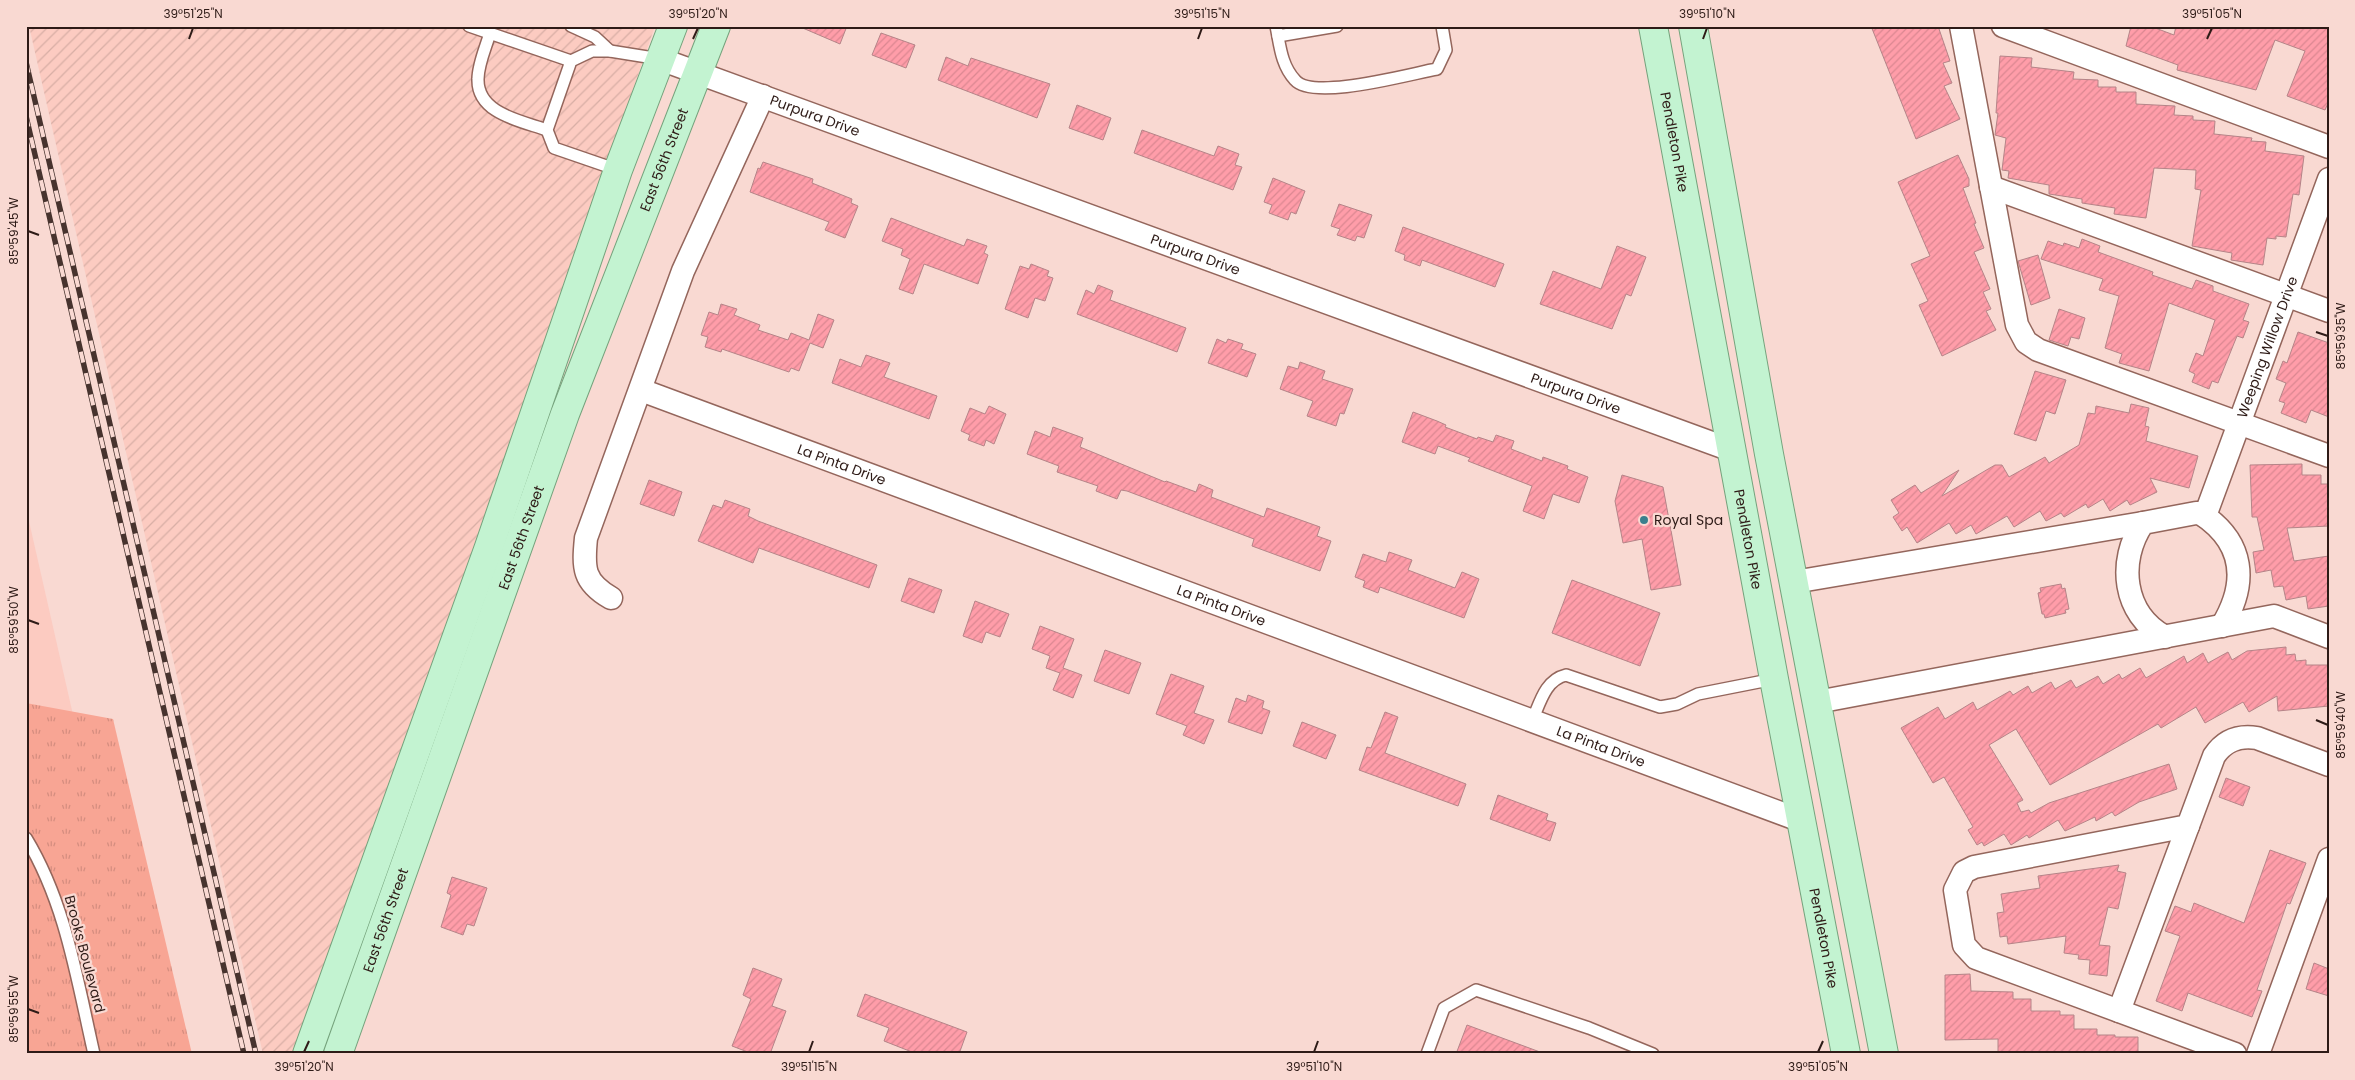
<svg xmlns="http://www.w3.org/2000/svg" width="2355" height="1080" viewBox="0 0 2355 1080" font-family="Poppins,sans-serif">
	<defs>
		<pattern id="industrial-furrows" width="10" height="10" patternUnits="userSpaceOnUse" patternTransform="scale(1.25)"><rect width="10" height="10" fill="#fccbc1"/><path d="M-1 1l2-2M0 10L10 0M9 11l2-2" fill="none" stroke="#d8aea5"/></pattern>
		<pattern id="grass-tufts" width="24" height="20" patternUnits="userSpaceOnUse" patternTransform="scale(1.25)"><rect width="24" height="20" fill="#f8a594"/><path d="M3 7l-1-3M5 7V3M7 7l1-3M15 17l-1-3M17 17v-4M19 17l1-3" fill="none" stroke="#d58d7f"/></pattern>
		<pattern id="building-hatch" width="6" height="6" patternUnits="userSpaceOnUse" patternTransform="scale(1.25)"><rect width="6" height="6" fill="#ff9da9"/><path d="M-1 1l2-2M0 6l6-6M5 7l2-2" fill="none" stroke="#db8791"/></pattern>
	</defs>
	<rect width="100%" height="100%" fill="#f9d9d2"/>
	<polygon fill="#fccbc1" points="26,508 81,750 26,735"/>
	<polygon fill="url(#industrial-furrows)" points="29,26 655,26 297,1054 263,1054"/>
	<polygon fill="url(#grass-tufts)" points="26,703 113,719 192,1054 26,1054"/>
	<g fill="url(#building-hatch)" stroke="#b58488">
		<polygon points="798,26 847,26 840,44"/>
		<polygon points="1871,26 1938,26 1950,61 1943,63 1952,83 1944,86 1960,119 1916,139"/>
		<polygon points="2131,26 2150,26 2174,35 2176,26 2329,26 2329,101 2325,110 2287,96 2305,51 2275,40 2256,90 2177,70 2178,65 2126,46"/>
		<polygon points="881,33 915,45 906,68 872,55"/>
		<polygon points="2000,56 2032,58 2031,67 2074,72 2073,79 2098,80 2098,87 2116,87 2116,92 2136,92 2136,104 2175,106 2174,115 2193,116 2193,120 2215,121 2214,134 2252,138 2251,141 2266,142 2265,151 2304,156 2299,195 2293,194 2286,237 2276,236 2276,239 2267,238 2263,265 2231,260 2232,253 2192,246 2201,190 2195,189 2196,170 2154,168 2146,218 2114,214 2115,208 2082,203 2082,199 2049,194 2049,185 2008,178 2009,171 2002,170 2006,138 1995,135 1998,113 1996,113"/>
		<polygon points="946,57 968,66 971,58 1050,84 1037,118 938,80"/>
		<polygon points="1077,105 1111,118 1103,140 1069,128"/>
		<polygon points="1142,130 1214,156 1218,146 1239,154 1235,165 1242,167 1233,190 1134,153"/>
		<polygon points="1958,155 1969,179 1969,186 1963,188 1976,223 1974,224 1984,248 1974,252 1990,289 1983,292 1991,309 1986,311 1996,330 1942,356 1919,305 1928,301 1911,264 1930,256 1898,182"/>
		<polygon points="763,162 813,179 812,183 852,199 851,203 858,206 845,238 825,230 829,222 750,192 758,168 760,169"/>
		<polygon points="1273,178 1305,191 1296,214 1291,212 1288,220 1269,213 1272,205 1264,202"/>
		<polygon points="1339,204 1372,215 1364,238 1357,236 1355,241 1337,235 1340,229 1331,226"/>
		<polygon points="891,218 964,246 967,239 987,246 984,253 988,255 978,284 924,264 913,294 899,289 910,259 901,255 903,249 882,241"/>
		<polygon points="1403,227 1504,264 1495,287 1422,260 1420,266 1404,260 1405,255 1395,251"/>
		<polygon points="2082,239 2100,246 2098,252 2153,272 2152,275 2192,289 2196,280 2213,286 2213,291 2249,304 2243,320 2249,322 2243,338 2237,336 2218,383 2212,381 2209,389 2192,382 2195,374 2189,371 2196,353 2203,356 2215,320 2169,303 2149,371 2119,363 2122,354 2105,348 2119,296 2099,290 2103,279 2041,259 2048,241 2063,246 2064,243 2079,248"/>
		<polygon points="1617,246 1646,257 1631,296 1626,294 1612,329 1540,304 1553,271 1601,289"/>
		<polygon points="2038,255 2050,298 2031,305 2018,261"/>
		<polygon points="1031,264 1049,271 1047,276 1053,278 1045,301 1035,298 1028,318 1005,309 1020,266 1029,269"/>
		<polygon points="1098,285 1113,291 1110,300 1186,328 1177,352 1077,314 1086,290 1094,294"/>
		<polygon points="721,304 737,309 734,315 760,325 758,330 788,340 791,333 809,340 818,314 834,320 823,348 810,343 799,371 791,368 789,372 722,349 721,352 705,347 708,337 701,335 709,312 718,315"/>
		<polygon points="2059,309 2085,318 2079,339 2071,337 2068,346 2049,340"/>
		<polygon points="2298,332 2329,343 2329,417 2311,410 2306,423 2281,413 2285,403 2279,401 2286,383 2276,379 2283,361 2287,363"/>
		<polygon points="1217,339 1226,343 1228,339 1243,344 1241,349 1256,354 1247,377 1208,363"/>
		<polygon points="866,355 890,363 884,377 937,396 929,419 832,383 840,359 861,367"/>
		<polygon points="1300,362 1325,371 1322,379 1353,389 1344,414 1340,413 1336,426 1307,416 1313,401 1280,389 1288,366 1298,369"/>
		<polygon points="2035,371 2066,380 2055,414 2046,411 2036,441 2014,434"/>
		<polygon points="2131,404 2149,408 2145,426 2149,427 2146,441 2198,456 2189,488 2150,478 2157,492 2130,505 2127,500 2110,511 2103,499 2088,508 2086,504 2064,517 2061,513 2046,521 2040,511 2014,527 2007,516 1976,534 1971,525 1956,534 1949,523 1917,543 1907,527 1902,531 1893,517 1899,513 1891,500 1915,485 1921,493 1959,470 1942,496 1995,465 2002,465 2009,477 2045,457 2049,463 2079,445 2088,413 2095,414 2096,406 2129,413"/>
		<polygon points="989,406 1006,414 994,444 986,440 984,446 968,440 970,435 961,431 970,408 985,414"/>
		<polygon points="1413,412 1437,421 1446,425 1445,427 1477,439 1478,437 1493,442 1496,435 1514,441 1511,449 1542,461 1543,457 1568,466 1567,469 1588,477 1579,503 1553,494 1544,519 1523,511 1532,486 1468,461 1470,458 1438,446 1435,454 1402,442"/>
		<polygon points="1053,427 1083,438 1080,447 1165,482 1166,481 1196,492 1199,484 1213,490 1211,497 1264,517 1267,508 1320,527 1317,536 1331,541 1320,571 1252,546 1254,539 1127,491 1121,490 1117,499 1096,491 1098,486 1057,472 1059,466 1027,454 1035,431 1050,437"/>
		<polygon points="2302,464 2302,475 2321,475 2321,484 2329,484 2329,526 2287,528 2294,561 2329,556 2329,606 2308,609 2306,596 2286,600 2283,586 2274,587 2271,570 2256,573 2253,552 2264,550 2257,517 2252,517 2250,465"/>
		<polygon points="1622,475 1663,487 1681,585 1651,590 1642,539 1623,543 1615,501"/>
		<polygon points="649,480 682,492 674,516 640,504"/>
		<polygon points="725,500 750,509 748,516 758,521 877,565 869,588 759,548 753,563 698,541 713,505 722,508"/>
		<polygon points="1389,552 1412,560 1408,570 1455,588 1462,572 1479,579 1464,618 1380,587 1378,593 1363,587 1365,581 1355,577 1363,554 1386,562"/>
		<polygon points="909,578 942,590 934,613 901,601"/>
		<polygon points="1572,580 1660,613 1640,666 1552,633"/>
		<polygon points="2061,584 2062,589 2065,588 2069,609 2065,610 2066,613 2045,618 2044,614 2042,614 2038,593 2041,592 2040,588"/>
		<polygon points="975,601 1009,614 1000,637 986,632 982,643 963,636"/>
		<polygon points="1040,626 1074,639 1063,668 1082,675 1073,698 1053,690 1060,673 1046,668 1050,656 1032,649"/>
		<polygon points="2286,647 2286,655 2295,654 2296,661 2306,660 2306,665 2329,665 2329,706 2278,711 2277,696 2249,712 2243,702 2205,723 2196,707 2161,728 2158,724 2050,785 2016,729 1989,745 2023,800 2017,803 2021,812 2029,810 2031,813 2049,803 2169,764 2177,789 2139,802 2115,816 2112,812 2096,821 2095,817 2065,831 2058,820 2029,838 2027,835 2011,845 2004,834 1984,846 1982,842 1977,845 1968,830 1973,827 1944,777 1933,783 1901,728 1938,707 1945,719 1973,702 1977,710 2010,691 2013,695 2028,686 2032,693 2051,682 2055,689 2071,680 2076,688 2098,676 2103,684 2119,674 2122,679 2140,668 2146,678 2184,656 2187,663 2203,653 2208,663 2228,652 2232,660 2247,651"/>
		<polygon points="1105,650 1141,663 1129,694 1094,681"/>
		<polygon points="1171,674 1204,686 1194,713 1214,720 1204,744 1183,735 1187,726 1156,714"/>
		<polygon points="1248,695 1264,701 1262,708 1270,711 1262,734 1228,722 1236,698 1246,702"/>
		<polygon points="1385,712 1398,717 1385,753 1466,784 1458,806 1359,770 1367,747 1371,748"/>
		<polygon points="1302,722 1336,735 1326,759 1293,746"/>
		<polygon points="2226,778 2250,787 2243,806 2219,797"/>
		<polygon points="1498,795 1548,814 1546,820 1556,823 1550,841 1490,819"/>
		<polygon points="2270,850 2306,863 2290,904 2287,903 2257,990 2262,991 2252,1017 2188,993 2182,1011 2156,1001 2180,936 2165,931 2175,906 2191,912 2194,903 2244,923"/>
		<polygon points="2119,865 2117,871 2126,873 2118,909 2108,907 2099,945 2110,946 2107,976 2089,974 2090,960 2078,959 2079,955 2064,953 2066,936 2008,944 2007,936 2000,937 1997,913 2004,912 2001,894 2040,888 2038,876"/>
		<polygon points="452,877 487,888 474,926 467,924 463,935 441,927 451,895 447,893"/>
		<polygon points="2314,963 2329,969 2329,996 2306,989"/>
		<polygon points="753,968 782,979 772,1006 786,1011 770,1054 753,1054 732,1046 751,999 743,995"/>
		<polygon points="1970,974 1971,991 2013,992 2013,999 2031,999 2031,1011 2060,1011 2060,1015 2074,1015 2074,1029 2097,1029 2097,1035 2115,1035 2115,1037 2138,1037 2138,1054 1998,1054 1998,1039 1945,1040 1945,975"/>
		<polygon points="865,994 967,1032 959,1054 917,1054 884,1041 889,1028 857,1016"/>
		<polygon points="1467,1025 1540,1052 1539,1054 1456,1054"/>
	</g>
	<g fill="none" stroke-linecap="round" stroke-linejoin="round">
		<defs>
			<g id="lane">
				<polyline points="469,26 571,61"/>
				<polyline points="571,26 595,37 610,51"/>
				<path d="M1276,26C1280,45 1281,65 1295,80C1313,101 1409,74 1437,69L1446,50L1442,26"/>
				<path d="M490,33C486,47 478,64 478,79C477,114 522,121 547,130"/>
				<polyline points="1278,36 1337,26"/>
				<polyline points="618,170 554,148 547,130 571,61 592,51 610,51 660,59"/>
				<path d="M1532,721C1540,703 1545,680 1566,675L1660,707L1677,704L1698,694L1774,679"/>
				<path d="M26,838C66,904 77,980 94,1054"/>
				<polyline points="1427,1054 1444,1008 1476,990 1589,1028 1653,1054"/>
			</g>
			<g id="street">
				<polyline points="1961,26 2017,325 2026,342 2038,350 2329,456"/>
				<polyline points="2003,26 2329,147"/>
				<path id="s1" d="M660,59L1731,450"/>
				<polyline points="1991,187 2329,311"/>
				<path id="s2" d="M641,390L1802,821"/>
				<path id="s3" d="M2205,516L2329,179"/>
				<polyline points="1794,582 2143,523"/>
				<path d="M611,598C583,582 583,568 586,538L683,271L763,96"/>
				<path d="M2165,637C2123,614 2117,561 2143,523L2196,513H2200C2245,542 2248,583 2222,626"/>
				<polyline points="1817,702 2274,616 2329,637"/>
				<polyline points="2119,1011 2188,826"/>
				<path d="M2235,1054L1976,958L1964,945L1955,890L1964,872L1974,867L2188,826L2214,756C2224,741 2238,735 2257,738L2329,765"/>
				<polyline points="2258,1054 2329,859"/>
			</g>
			<g id="primary">
				<path id="s4" d="M1653,26L1774,679L1846,1054"/>
				<polyline points="1693,26 1769,454 1884,1054"/>
				<polyline points="307,1054 489,547 618,170 673,26"/>
				<path id="s5" d="M338,1054L565,414L716,26"/>
			</g>
		</defs>
		<use href="#lane" stroke="#94665c" stroke-width="14"/>
		<use href="#street" stroke="#94665c" stroke-width="25"/>
		<use href="#primary" stroke="#75a27c" stroke-width="30"/>
		<use href="#lane" stroke="#fff" stroke-width="11"/>
		<use href="#street" stroke="#fff" stroke-width="22"/>
		<use href="#primary" stroke="#c3f3d1" stroke-width="28"/>
		<defs>
			<g id="rail">
				<polyline points="26,62 256,1054"/>
				<polyline points="26,116 244,1054"/>
			</g>
		</defs>
		<use href="#rail" stroke="#47332e" stroke-width="5.5"/>
		<use href="#rail" stroke="#f9d9d2" stroke-width="4" stroke-dasharray="11" stroke-linecap="butt"/>
	</g>
	<path fill="none" stroke="#2e1b17" stroke-width="2" d="M189,39L193,28M693,39L698,28M1198,39L1202,28M1703,39L1707,28M2207,39L2212,28M28,231L39,235M2316,332L2328,336M28,620L39,624M2316,720L2328,725M28,1009L39,1013M304,1052L309,1041M809,1052L813,1041M1314,1052L1318,1041M1818,1052L1823,1041"/>
	<circle fill="#3a7f8d" stroke="#f9d9d2" stroke-width="2" cx="1644" cy="520" r="5"/>
	<g text-anchor="middle" stroke-width="4.5" stroke-linejoin="round" paint-order="stroke">
		<g font-size="14" fill="#2e1b17" stroke="#f9d9d2">
			<text dy="5" stroke="none"><textPath href="#s1" startOffset="165">Purpura Drive</textPath></text>
			<text dy="5" stroke="none"><textPath href="#s4" startOffset="118">Pendleton Pike</textPath></text>
			<text dy="5" stroke="none"><textPath href="#s5" startOffset="952">East 56th Street</textPath></text>
			<text dy="5" stroke="none"><textPath href="#s1" startOffset="570">Purpura Drive</textPath></text>
			<text dy="5" stroke="none"><textPath href="#s3" startOffset="180">Weeping Willow Drive</textPath></text>
			<text dy="5" stroke="none"><textPath href="#s1" startOffset="975">Purpura Drive</textPath></text>
			<text dy="5" stroke="none"><textPath href="#s2" startOffset="214">La Pinta Drive</textPath></text>
			<text dy="5" stroke="none"><textPath href="#s5" startOffset="548">East 56th Street</textPath></text>
			<text dy="5" stroke="none"><textPath href="#s4" startOffset="522">Pendleton Pike</textPath></text>
			<text dy="5" stroke="none"><textPath href="#s2" startOffset="619">La Pinta Drive</textPath></text>
			<text dy="5" stroke="none"><textPath href="#s2" startOffset="1024">La Pinta Drive</textPath></text>
			<text dy="5" stroke="none"><textPath href="#s5" startOffset="142">East 56th Street</textPath></text>
			<text dy="5" stroke="none"><textPath href="#s4" startOffset="928">Pendleton Pike</textPath></text>
			<text transform="translate(85 954) rotate(75)" y="5">Brooks Boulevard</text>
		</g>
		<g font-size="14" fill="#2e1b17" stroke="#f9d9d2" text-anchor="start">
			<text x="1654" y="525">Royal Spa</text>
		</g>
	</g>
	<rect width="2355" height="1080" fill="none" stroke="#f9d9d2" stroke-width="55"/>
	<rect x="28" y="28" width="2300" height="1024" fill="none" stroke="#2e1b17" stroke-width="2"/>
	<g font-size="12" text-anchor="middle" fill="#2e1b17">
		<text x="193" y="18">39°51'25"N</text>
		<text x="698" y="18">39°51'20"N</text>
		<text x="1202" y="18">39°51'15"N</text>
		<text x="1707" y="18">39°51'10"N</text>
		<text x="2212" y="18">39°51'05"N</text>
		<text transform="translate(14 231) rotate(-90)" y="4">85°59'45"W</text>
		<text transform="translate(2341 336) rotate(-90)" y="4">85°59'35"W</text>
		<text transform="translate(14 620) rotate(-90)" y="4">85°59'50"W</text>
		<text transform="translate(2341 725) rotate(-90)" y="4">85°59'40"W</text>
		<text transform="translate(14 1009) rotate(-90)" y="4">85°59'55"W</text>
		<text x="304" y="1071">39°51'20"N</text>
		<text x="809" y="1071">39°51'15"N</text>
		<text x="1314" y="1071">39°51'10"N</text>
		<text x="1818" y="1071">39°51'05"N</text>
	</g>
</svg>
